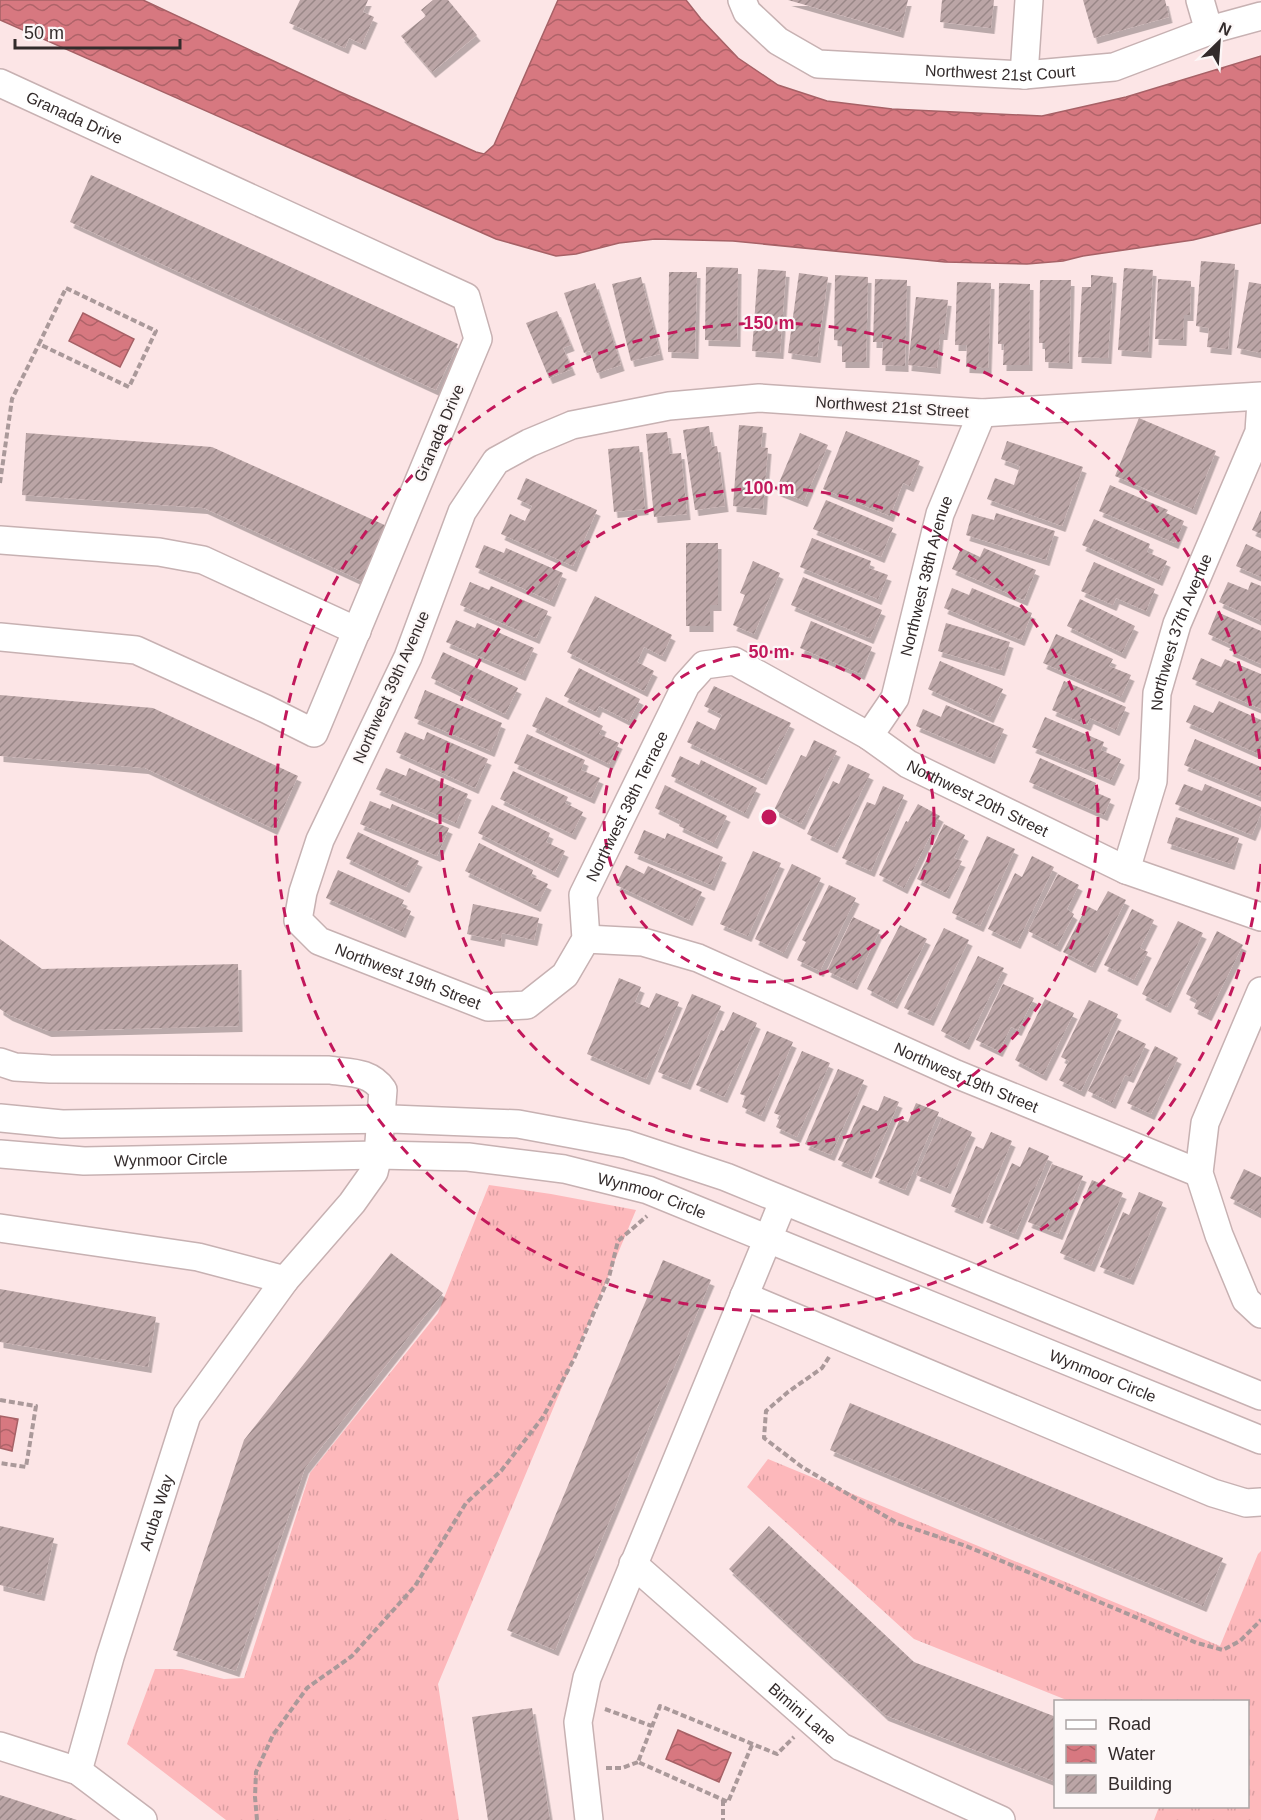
<svg xmlns="http://www.w3.org/2000/svg" width="1261" height="1820" font-family="Helvetica,sans-serif">
	<defs>
		<pattern id="grass-tufts" width="24" height="20" patternUnits="userSpaceOnUse" patternTransform="scale(1.5)"><rect width="24" height="20" fill="#fdb8bb"/><path d="M3 7l-1-3M5 7V3M7 7l1-3M15 17l-1-3M17 17v-4M19 17l1-3" fill="none" stroke="#d99ea1"/></pattern>
		<pattern id="water-waves" width="16" height="10" patternUnits="userSpaceOnUse" patternTransform="scale(1.5)"><rect width="16" height="10" fill="#d77880"/><path d="M0 5q4-4 8 0t8 0" fill="none" stroke="#af6369"/></pattern>
		<pattern id="building-hatch" width="6" height="6" patternUnits="userSpaceOnUse" patternTransform="scale(1.5)"><rect width="6" height="6" fill="#bba5a6"/><path d="M-1 1l2-2M0 6l6-6M5 7l2-2" fill="none" stroke="#998787"/></pattern>
		<filter id="shadow"><feDropShadow dx="3.5" dy="6" stdDeviation="0" flood-color="#0004"/></filter>
	</defs>
	<rect width="100%" height="100%" fill="#fce5e6"/>
	<!-- grass -->
	<g fill="url(#grass-tufts)">
		<path d="M489 1185 551 1194 636 1210 438 1684 459 1820H226L127 1744 155 1669H182L224 1679 244 1678 310 1473 438 1313Z"/>
		<path d="M768 1459 1220 1646 1258 1554 1261 1551V1820H1154L1159 1807 1248 1806V1702L1069 1701 914 1639 747 1487Z"/>
	</g>
	<!-- water -->
	<g fill="url(#water-waves)" stroke="#a66166" stroke-width="1.5">
		<path d="M0 0H143L338 91 476 152 484 154 494 145 558 0H686L701 19 738 58 778 85 827 101 892 109 1042 116 1126 97 1261 56V223L1193 240 1083 256 1063 261 1027 264 945 262 733 241 655 239 619 243 576 254 556 256 496 239 0 20Z"/>
		<path d="M83 313 134 339 120 367 69 341Z"/>
		<path d="M0 1416 18 1419 12 1451 0 1448Z"/>
		<path d="M678 1730 731 1753 719 1782 666 1759Z"/>
	</g>
	<!-- building -->
	<g fill="url(#building-hatch)" filter="url(#shadow)">
		<path d="M300 0H368L363 12 374 17 362 44 349 38 345 48 289 23Z"/>
		<path d="M433 0H448L477 35 432 72 401 36 426 16 421 10Z"/>
		<path d="M788 0H908L900 32Z"/>
		<path d="M942 0H994L991 28 940 22Z"/>
		<path d="M1083 0H1165L1169 17 1094 38Z"/>
		<path d="M91 175 458 344 436 390 70 222Z"/>
		<path d="M1201 261 1235 264 1228 349 1207 347 1209 328 1196 326Z"/>
		<path d="M706 267 738 268 737 341 705 340Z"/>
		<path d="M1124 268 1153 270 1148 352 1118 350Z"/>
		<path d="M758 269 786 271 780 353 752 351Z"/>
		<path d="M669 272H697L695 353 668 352Z"/>
		<path d="M799 273 828 277 817 357 788 353Z"/>
		<path d="M835 275 868 277 866 362H842V341L834 340Z"/>
		<path d="M1091 275 1113 277 1108 358 1078 357 1082 287H1091Z"/>
		<path d="M641 277 660 354 631 361 612 284Z"/>
		<path d="M875 279 907 280 905 366 882 365 883 342H873Z"/>
		<path d="M1158 279 1191 281 1190 315H1184L1183 340 1155 339Z"/>
		<path d="M1040 280H1071L1069 363 1045 362V343H1039Z"/>
		<path d="M957 282 991 283 988 368 966 367 967 345H955Z"/>
		<path d="M1249 282 1261 284V353L1237 348Z"/>
		<path d="M595 283 621 365 597 373 590 351 584 353 564 293Z"/>
		<path d="M999 283 1030 284 1029 365H1003L1004 344H998Z"/>
		<path d="M916 297 948 300 944 334H940L937 368 908 365Z"/>
		<path d="M557 311 571 345 563 348 572 369 549 378 526 323Z"/>
		<path d="M1139 418 1216 451 1193 509 1115 476Z"/>
		<path d="M739 425 763 427 761 447 768 448 763 509 733 506Z"/>
		<path d="M709 426 712 447 717 446 725 506 695 510 683 430Z"/>
		<path d="M846 431 920 461 910 486 903 483 890 516 823 489Z"/>
		<path d="M667 432 670 454 681 453 687 514 654 517 646 434Z"/>
		<path d="M26 433 212 447 389 527 364 582 204 508 22 495Z"/>
		<path d="M800 433 828 445 804 501 776 490Z"/>
		<path d="M1007 441 1083 467 1062 526 987 499 995 478 1014 485 1020 466 1001 459Z"/>
		<path d="M639 446 645 509 614 512 608 449Z"/>
		<path d="M526 478 597 510 573 566 501 534 510 514 525 521 532 506 517 499Z"/>
		<path d="M1110 485 1168 510 1166 513 1184 521 1175 543 1099 511Z"/>
		<path d="M826 500 893 528 881 557 813 529Z"/>
		<path d="M1261 510V534L1252 530Z"/>
		<path d="M996 513 1055 531 1046 560 966 535 972 514 994 520Z"/>
		<path d="M1094 519 1150 544 1147 552 1167 561 1159 580 1082 545Z"/>
		<path d="M812 538 871 561 869 568 888 575 878 599 800 567Z"/>
		<path d="M686 543H718V605H710V626H686Z"/>
		<path d="M1246 544 1261 551V577L1236 566Z"/>
		<path d="M484 545 504 553 506 548 563 573 551 601 475 567Z"/>
		<path d="M961 548 980 557 984 548 1036 570 1024 600 952 569Z"/>
		<path d="M753 561 780 573 754 634 733 625 745 595 740 593Z"/>
		<path d="M1094 562 1155 589 1146 611 1116 598 1113 605 1081 591Z"/>
		<path d="M803 577 882 610 870 638 791 605Z"/>
		<path d="M470 582 489 590 491 586 548 611 536 638 460 605Z"/>
		<path d="M1228 582 1248 590 1251 582 1261 586V621L1219 602Z"/>
		<path d="M952 588 969 595 972 588 1032 613 1021 640 944 608Z"/>
		<path d="M595 596 672 635 662 656 644 647 637 662 654 671 644 691 567 652Z"/>
		<path d="M1080 599 1135 626 1122 653 1067 626Z"/>
		<path d="M1217 612 1261 631V664L1229 650 1232 645 1208 634Z"/>
		<path d="M456 620 475 628 477 623 534 648 522 675 446 642Z"/>
		<path d="M811 621 872 647 861 674 800 648Z"/>
		<path d="M946 623 1010 642 1001 670 938 651Z"/>
		<path d="M1056 634 1113 659 1109 666 1131 675 1121 697 1043 663Z"/>
		<path d="M443 652 518 688 505 714 431 678Z"/>
		<path d="M1201 658 1221 667 1225 659 1261 674V709L1192 679Z"/>
		<path d="M940 661 1003 689 990 717 928 689Z"/>
		<path d="M579 668 640 699 629 721 599 706 596 712 564 696Z"/>
		<path d="M1064 681 1126 707 1116 730 1090 718 1087 725 1052 710Z"/>
		<path d="M714 686 791 723 763 779 687 742 697 721 715 730 722 715 704 706Z"/>
		<path d="M425 690 502 723 491 751 414 718Z"/>
		<path d="M0 695 153 708 298 776 274 829 145 768 0 756Z"/>
		<path d="M546 697 603 726 599 734 619 743 609 764 532 726Z"/>
		<path d="M1219 701 1261 720V755L1186 722 1194 705 1213 713Z"/>
		<path d="M946 705 1004 729 991 758 916 726 923 709 941 717Z"/>
		<path d="M1045 717 1104 742 1101 750 1121 759 1111 780 1032 747Z"/>
		<path d="M405 732 424 740 427 732 488 759 475 788 396 752Z"/>
		<path d="M527 734 585 760 581 770 600 778 591 798 514 763Z"/>
		<path d="M1195 739 1261 767V797L1184 765Z"/>
		<path d="M814 740 837 751 801 824 774 810 801 755 806 757Z"/>
		<path d="M680 756 699 765 701 760 757 788 745 813 671 776Z"/>
		<path d="M1040 758 1096 783 1093 791 1111 799 1104 815 1029 782Z"/>
		<path d="M848 764 870 774 834 847 807 834 833 781 839 784Z"/>
		<path d="M386 768 406 776 409 768 468 794 456 823 376 789Z"/>
		<path d="M513 771 568 797 565 803 583 812 572 834 500 799Z"/>
		<path d="M1184 784 1202 791 1205 784 1261 807V813L1252 835 1175 804Z"/>
		<path d="M665 785 727 816 714 843 679 826 681 821 655 808Z"/>
		<path d="M883 786 904 795 871 871 842 858 867 802 875 805Z"/>
		<path d="M370 801 390 809 392 804 449 828 437 856 360 824Z"/>
		<path d="M918 804 940 816 904 888 879 875 906 821 908 822Z"/>
		<path d="M492 805 550 833 546 842 565 851 555 872 478 833Z"/>
		<path d="M1176 817 1239 838 1231 864 1167 843Z"/>
		<path d="M944 824 965 835 954 858 962 861 946 893 917 879Z"/>
		<path d="M644 830 665 839 667 833 723 857 711 885 634 853Z"/>
		<path d="M358 832 419 861 406 887 346 858Z"/>
		<path d="M987 836 1015 849 980 926 952 913Z"/>
		<path d="M479 843 533 870 531 876 548 884 537 906 465 871Z"/>
		<path d="M753 851 781 863 748 936 720 924Z"/>
		<path d="M1032 856 1054 867 1017 943 988 929 1015 873 1022 877Z"/>
		<path d="M792 864 821 878 784 953 755 939Z"/>
		<path d="M626 865 644 874 648 866 702 892 689 920 616 885Z"/>
		<path d="M338 870 404 900 401 906 411 911 402 932 326 898Z"/>
		<path d="M1058 874 1079 885 1067 909 1074 914 1057 946 1028 931Z"/>
		<path d="M829 885 856 898 820 971 797 960 806 942 802 940Z"/>
		<path d="M1108 891 1126 900 1092 967 1063 952 1087 906 1097 911Z"/>
		<path d="M473 904 539 918 534 940 502 933 501 941 467 934Z"/>
		<path d="M1132 909 1154 920 1140 948 1148 952 1134 980 1104 965Z"/>
		<path d="M853 917 880 930 854 984 827 971Z"/>
		<path d="M1178 921 1203 933 1167 1007 1142 994Z"/>
		<path d="M900 925 927 939 894 1003 867 989Z"/>
		<path d="M944 928 969 940 930 1020 904 1008Z"/>
		<path d="M1217 931 1243 945 1208 1015 1194 1008 1197 1000 1186 994Z"/>
		<path d="M0 939 42 969 238 964 239 1026 48 1031 9 1015 0 1009Z"/>
		<path d="M978 956 1004 968 966 1044 941 1031Z"/>
		<path d="M619 978 641 987 635 1002 649 1008 656 993 679 1002 646 1079 587 1054Z"/>
		<path d="M1003 984 1034 998 1018 1030 1011 1027 999 1051 976 1040Z"/>
		<path d="M692 994 721 1006 687 1084 658 1072Z"/>
		<path d="M1045 999 1074 1013 1043 1075 1015 1060Z"/>
		<path d="M1089 1000 1118 1014 1081 1091 1059 1080 1069 1061 1061 1057Z"/>
		<path d="M733 1012 757 1023 724 1097 696 1085 721 1030 724 1031Z"/>
		<path d="M1118 1030 1146 1044 1130 1077 1125 1075 1112 1103 1088 1091Z"/>
		<path d="M767 1031 793 1042 761 1116 742 1107 746 1096 740 1094Z"/>
		<path d="M1155 1046 1178 1058 1151 1114 1127 1103Z"/>
		<path d="M802 1051 830 1063 797 1137 776 1127 781 1116 774 1113Z"/>
		<path d="M838 1069 864 1080 831 1155 805 1144Z"/>
		<path d="M884 1096 899 1102 868 1173 838 1160 863 1105 878 1111Z"/>
		<path d="M916 1103 939 1112 905 1190 875 1177 900 1119 908 1122Z"/>
		<path d="M942 1118 972 1132 947 1188 916 1175Z"/>
		<path d="M991 1132 1012 1141 979 1218 951 1206 976 1146 983 1149Z"/>
		<path d="M1029 1147 1049 1156 1015 1234 986 1222 1012 1163 1020 1167Z"/>
		<path d="M1052 1164 1083 1176 1059 1234 1028 1222Z"/>
		<path d="M1244 1169 1261 1177V1214L1230 1198Z"/>
		<path d="M1092 1180 1123 1193 1091 1266 1060 1253Z"/>
		<path d="M1139 1192 1163 1202 1130 1279 1100 1267 1123 1212 1129 1215Z"/>
		<path d="M391 1253 443 1293 305 1468 236 1671 173 1650 244 1440Z"/>
		<path d="M663 1260 711 1280 555 1650 507 1630Z"/>
		<path d="M0 1289 156 1317 148 1367 0 1342Z"/>
		<path d="M850 1403 1223 1558 1203 1606 830 1450Z"/>
		<path d="M0 1526 54 1538 41 1595 0 1585Z"/>
		<path d="M769 1526 914 1662 1056 1717V1782L885 1715 729 1569Z"/>
		<path d="M532 1708 550 1820H488L472 1717Z"/>
		<path d="M0 1795 77 1820H0Z"/>
	</g>
	<g fill="none" stroke-linecap="round" stroke-linejoin="round">
		<!-- minor casing -->
		<g stroke="#c7b1b2" stroke-width="30">
			<g id="minor">
				<path id="s1" d="M742 0 747 12 778 41 818 64 1024 75 1114 67 1217 28 1261 16"/>
				<path d="M1200 0 1209 31"/>
				<path d="M1024 75 1029 0"/>
				<path id="s2" d="M0 83 466 297 478 339 314 733 266 709 136 650 0 637"/>
				<path id="s3" d="M1261 396 982 413 759 398 669 406 572 425 529 443 496 461 462 512 408 657 320 840 303 892 298 920 319 941 488 1007 527 1005 565 975 586 939 583 895 686 685 704 665 734 661 869 736 908 764 1126 870 1261 917"/>
				<path d="M0 540 159 552 203 560 357 631"/>
				<path id="s4" d="M869 736 895 698 940 514 982 413"/>
				<path id="s5" d="M1126 870 1153 781 1157 693 1177 624 1259 432 1261 402"/>
				<path id="s6" d="M586 939 643 942 698 958 956 1074 1199 1173"/>
				<path d="M1261 991 1205 1123 1199 1173 1219 1235 1246 1300 1261 1314"/>
				<path d="M0 1062 15 1067 50 1069 329 1070C350 1073 370 1071 383 1090L378 1155 374 1172 352 1203 285 1280 198 1257 0 1228"/>
				<path d="M0 1118 62 1124 392 1119 518 1124 626 1144 726 1177 1261 1396"/>
				<path id="s7" d="M0 1154 84 1161 378 1155 468 1157 564 1169 648 1190 1261 1440"/>
				<path d="M744 1296 1213 1493 1246 1503 1261 1502"/>
				<path id="s8" d="M633 1564 841 1747 1001 1820"/>
				<path d="M0 1746 78 1771 143 1820"/>
				<path id="s9" d="M78 1771 110 1657 187 1415 285 1280"/>
				<path d="M589 1820 578 1722 587 1678 783 1202"/>
			</g>
		</g>
		<!-- path -->
		<g stroke="#aa999a" stroke-width="4" stroke-dasharray="6 3" stroke-linecap="butt">
			<path d="M66 288 156 331 129 387 39 344Z"/>
			<path d="M0 483 12 399 39 344"/>
			<path d="M829 1357 822 1368 788 1392 766 1411 764 1438 802 1467 897 1523 966 1546 1197 1643 1223 1650 1240 1641 1261 1620"/>
			<path d="M0 1400 36 1406 26 1467 0 1463"/>
			<path d="M605 1709 652 1726"/>
			<path d="M752 1745 728 1802 638 1762 660 1706 777 1754 794 1737"/>
			<path d="M606 1768H622L638 1762"/>
			<path d="M723 1800V1820"/>
			<path d="M257 1820 255 1797 256 1772 273 1735 307 1688 352 1656 415 1586 466 1503 501 1471 543 1417 574 1359 609 1277 618 1241 647 1216"/>
		</g>
		<!-- minor -->
		<use href="#minor" stroke="#fff" stroke-width="27"/>
	</g>
	<!-- distance rings -->
	<g fill="none" stroke="#c2185b" stroke-width="3" stroke-dasharray="10 8">
		<circle cx="769" cy="817" r="165"/>
		<circle cx="769" cy="817" r="329"/>
		<path d="M1261 864A494 494 0 1 1 1261 770"/>
	</g>
	<g text-anchor="middle" dominant-baseline="central" stroke-width="4.5" stroke-linejoin="round" paint-order="stroke">
		<!-- street labels -->
		<g font-size="16" fill="#332b2b" stroke="#fcf7f7">
			<text stroke="none"><textPath href="#s1" startOffset="284">Northwest 21st Court</textPath></text>
			<text stroke="none"><textPath href="#s2" startOffset="82">Granada Drive</textPath></text>
			<text transform="translate(892 407) rotate(4)">Northwest 21st Street</text>
			<text transform="translate(439 433) rotate(-67)">Granada Drive</text>
			<text stroke="none"><textPath href="#s4" startOffset="172">Northwest 38th Avenue</textPath></text>
			<text stroke="none"><textPath href="#s5" startOffset="246">Northwest 37th Avenue</textPath></text>
			<text transform="translate(391 687) rotate(-66)">Northwest 39th Avenue</text>
			<text stroke="none"><textPath href="#s3" startOffset="2234">Northwest 20th Street</textPath></text>
			<text stroke="none"><textPath href="#s3" startOffset="1762">Northwest 38th Terrace</textPath></text>
			<text stroke="none"><textPath href="#s3" startOffset="1404">Northwest 19th Street</textPath></text>
			<text stroke="none"><textPath href="#s6" startOffset="408">Northwest 19th Street</textPath></text>
			<text stroke="none"><textPath href="#s7" startOffset="171">Wynmoor Circle</textPath></text>
			<text stroke="none"><textPath href="#s7" startOffset="657">Wynmoor Circle</textPath></text>
			<text stroke="none"><textPath href="#s7" startOffset="1143">Wynmoor Circle</textPath></text>
			<text stroke="none"><textPath href="#s9" startOffset="270">Aruba Way</textPath></text>
			<text stroke="none"><textPath href="#s8" startOffset="226">Bimini Lane</textPath></text>
		</g>
	</g>
	<circle cx="769" cy="817" r="9" fill="#c2185b" stroke="#fcf7f7" stroke-width="3"/>
	<g font-size="18" text-anchor="middle" font-weight="bold" fill="#c2185b" stroke="#fcf7f7" stroke-width="4.5" stroke-linejoin="round" paint-order="stroke">
		<text x="769" y="329">150 m</text>
		<text x="769" y="494">100 m</text>
		<text x="769" y="658">50 m</text>
	</g>
	<!-- legend -->
	<rect x="1054" y="1700" width="195" height="108" fill="#fcf7f7" stroke="#aca5a5" stroke-width="1.5"/>
	<rect x="1066" y="1720" width="30" height="9" fill="#ffffff" stroke="#aca5a5" stroke-width="1.5"/>
	<text x="1108" y="1730" font-size="18" fill="#332b2b">Road</text>
	<rect x="1066" y="1745" width="30" height="18" fill="url(#water-waves)" stroke="#aca5a5" stroke-width="1.5"/>
	<text x="1108" y="1760" font-size="18" fill="#332b2b">Water</text>
	<rect x="1066" y="1775" width="30" height="18" fill="url(#building-hatch)" stroke="#aca5a5" stroke-width="1.5"/>
	<text x="1108" y="1790" font-size="18" fill="#332b2b">Building</text>
	<!-- north arrow -->
	<g transform="translate(1219 42) rotate(25)" stroke="#fcf7f7" stroke-width="4.5" paint-order="stroke">
	<path d="M0-4.5L10 22L0 15L-10 22Z" fill="#332b2b"/>
	<text y="-9" font-size="16" font-weight="bold" text-anchor="middle" fill="#332b2b">N</text>
	</g>
	<!-- scale -->
	<path d="M15 39v9h165v-9" fill="none" stroke="#332b2b" stroke-width="3"/>
	<text x="24" y="39" font-size="18" fill="#332b2b" stroke="#fcf7f7" stroke-width="4.5" paint-order="stroke">50 m</text>
</svg>
